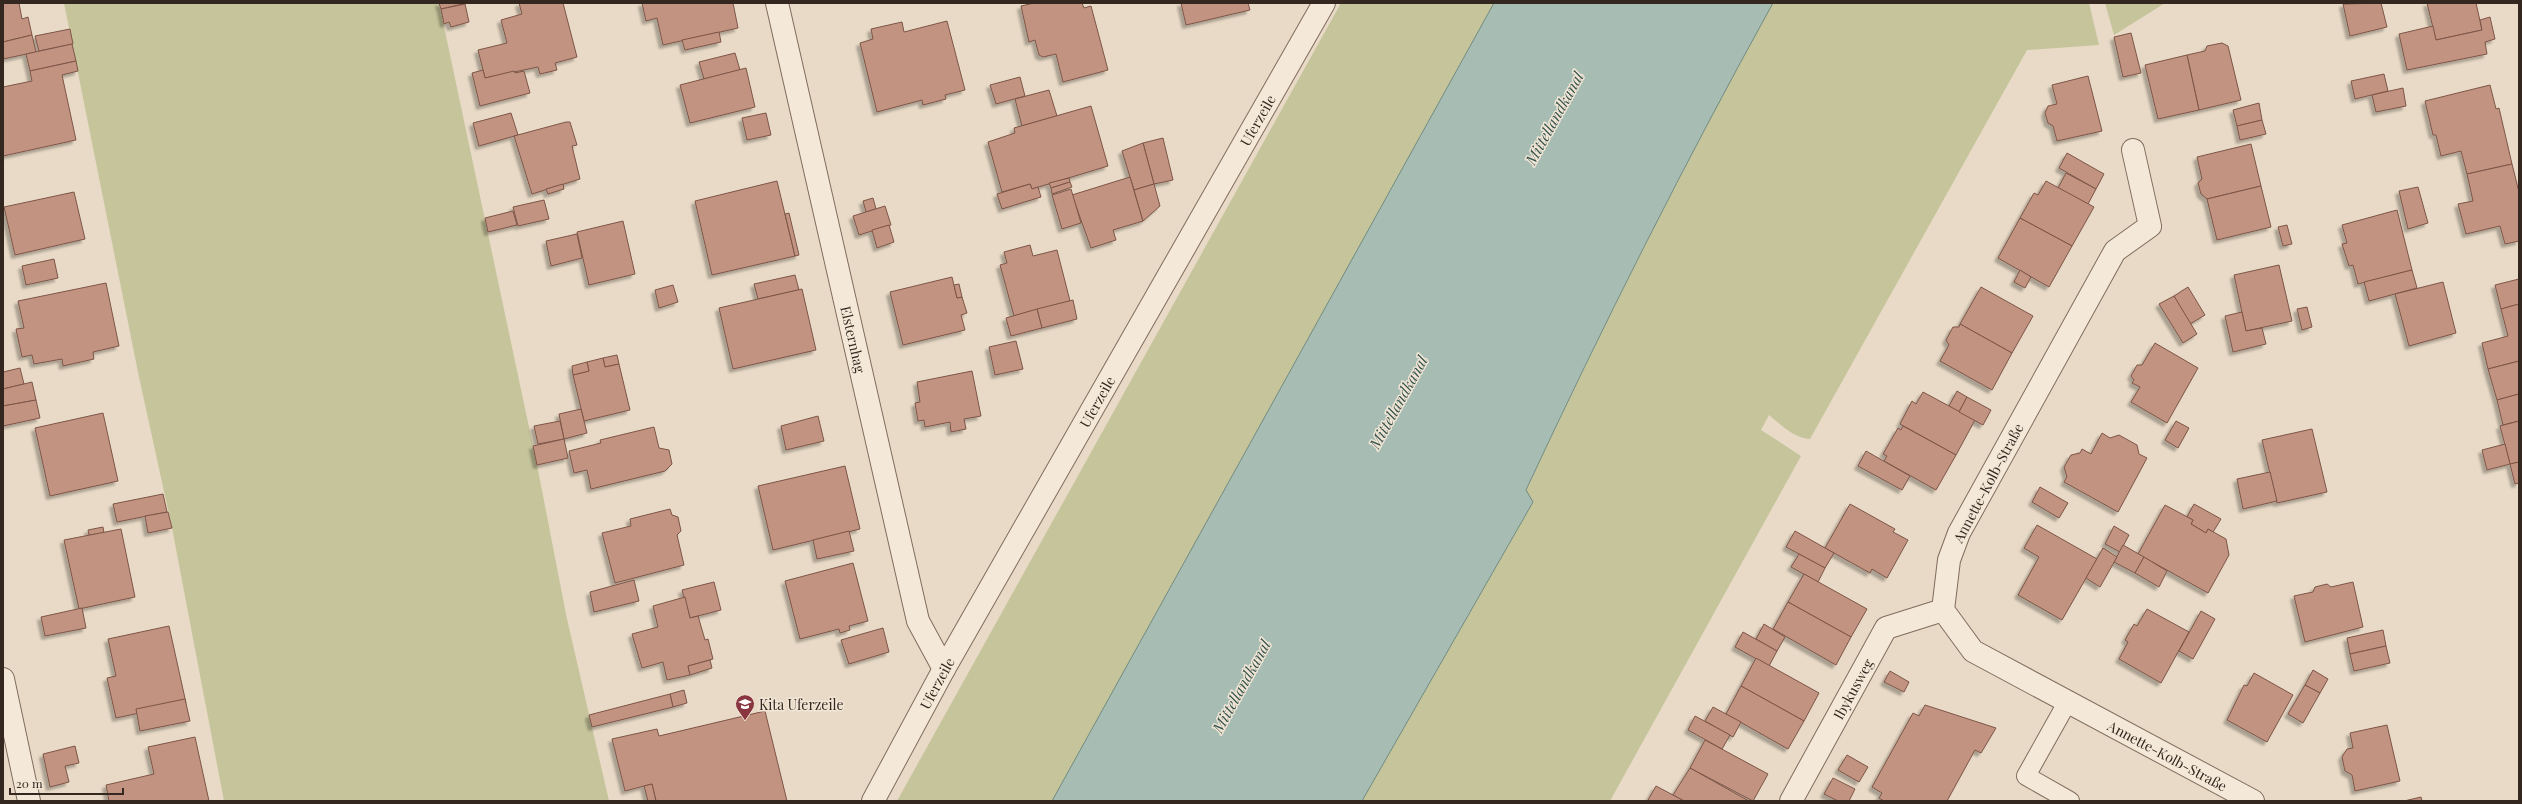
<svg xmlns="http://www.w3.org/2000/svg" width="2522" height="804" font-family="'Playfair Display',serif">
	<defs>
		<filter id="shadow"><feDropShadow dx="-3.5" dy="3.5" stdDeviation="1" flood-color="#0004"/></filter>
	</defs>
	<rect width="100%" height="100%" fill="#e8dac6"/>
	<!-- green -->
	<g fill="#c5c49b">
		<path d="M64 3H439L537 465 567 619 609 801H224L172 528 139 377Z"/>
		<path d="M1341 3H1494L1052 801H897Z"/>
		<path d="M1773 3H2089L2099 45 2027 50 1810 439C1795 439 1780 424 1769 415L1761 430 1801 456 1610 801H1362L1533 502 1526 491C1603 326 1685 162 1773 3Z"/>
		<path d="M2105 3H2165L2114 35Z"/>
	</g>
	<!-- water -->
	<path fill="#a7bdb3" stroke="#6f8a7f" d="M1494 3H1773C1685 162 1603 325 1526 490L1533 502 1362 801H1052Z"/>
	<!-- building -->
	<g fill="#c29381" stroke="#7d5547" filter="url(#shadow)">
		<path d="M3 3H19L22 19 28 17 32 35 3 42Z"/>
		<path d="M439 3H467L441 9Z"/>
		<path d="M519 3H563L577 57 555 63 557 70 540 74 538 67 485 78 478 50 507 43 501 20 522 14Z"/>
		<path d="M642 3H733L738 28 663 45 657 18 646 21Z"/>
		<path d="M1034 3H1082L1084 8 1091 6 1108 70 1063 82 1056 54 1043 57 1039 55 1035 40 1029 42 1021 6Z"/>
		<path d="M1181 3H1248L1250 10 1186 25Z"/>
		<path d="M2381 3 2387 27 2350 36 2343 4Z"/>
		<path d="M2427 3H2476L2482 30 2436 40Z"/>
		<path d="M465 4 469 22 451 27 449 22 444 24 441 9Z"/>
		<path d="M2490 17 2495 39 2485 42 2487 54 2407 70 2399 34 2433 26 2436 40 2482 30 2480 20Z"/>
		<path d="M947 21 965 90 945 95 946 99 923 105 922 100 877 112 860 43 873 39 871 29 902 22 904 32Z"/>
		<path d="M70 29 73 44 39 51 35 36Z"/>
		<path d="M719 32 721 42 685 50 682 40Z"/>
		<path d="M2131 33 2141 73 2123 77 2114 37Z"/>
		<path d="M32 35 36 52 3 59V42Z"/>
		<path d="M2222 43 2228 46 2241 100 2199 110 2187 55 2205 51 2207 46Z"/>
		<path d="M72 44 76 61 30 71 26 54Z"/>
		<path d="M735 53 740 70 704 79 699 62Z"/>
		<path d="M2187 55 2199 110 2158 119 2145 65Z"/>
		<path d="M76 61 78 71 62 75 76 140 3 156V87L32 81 30 71Z"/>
		<path d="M746 68 755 107 690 123 680 85Z"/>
		<path d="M483 70 485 78 514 71 515 73 524 71 530 93 480 106 472 73Z"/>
		<path d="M2384 74 2388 91 2355 99 2351 81Z"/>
		<path d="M2088 76 2102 131 2057 141 2053 126 2048 123 2045 113 2048 106 2057 104 2052 85Z"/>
		<path d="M1020 77 1025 96 996 104 990 85Z"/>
		<path d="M2490 85 2496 109 2499 108 2512 164 2467 174 2461 151 2441 156 2436 135H2433L2425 101Z"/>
		<path d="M2403 88 2406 106 2376 112 2372 95Z"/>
		<path d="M1049 90 1057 116 1022 126 1015 99Z"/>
		<path d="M2259 103 2262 120 2237 126 2233 110Z"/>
		<path d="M1091 106 1108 166 1032 189 1030 184 1002 192 988 142 1015 133 1014 128Z"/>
		<path d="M511 113 518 135 479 146 473 123Z"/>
		<path d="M766 113 771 135 747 140 742 118Z"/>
		<path d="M2262 120 2266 134 2240 140 2237 126Z"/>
		<path d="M566 122H570L577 145 572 146 580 179 532 194 514 136Z"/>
		<path d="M1163 138 1173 180 1154 184 1143 143Z"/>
		<path d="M1143 143 1154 184 1134 190 1122 151Z"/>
		<path d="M2251 144 2261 186 2207 199 2201 194 2198 183 2202 179 2197 157Z"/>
		<path d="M2067 153 2104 174 2096 189 2059 168Z"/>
		<path d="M2512 164 2519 192V241L2505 244 2500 226 2466 234 2458 204 2473 201 2467 174Z"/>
		<path d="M2066 173 2096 189 2088 204 2058 188Z"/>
		<path d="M1130 177 1143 221 1113 230 1116 240 1091 248 1072 195Z"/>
		<path d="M1069 178 1070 182 1051 188 1049 183Z"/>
		<path d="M777 181 795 256 712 275 695 201Z"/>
		<path d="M2046 181 2094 207 2072 246 2020 218 2034 193 2038 195Z"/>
		<path d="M1070 182 1072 187 1052 194 1051 188Z"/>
		<path d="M563 184 564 189 548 194 546 189Z"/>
		<path d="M1030 184 1032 189 1038 187 1041 197 1002 209 997 194Z"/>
		<path d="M1154 184 1160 206 1143 221 1134 190Z"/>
		<path d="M2261 186 2271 227 2217 240 2207 199Z"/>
		<path d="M2418 187 2428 223 2408 229 2399 191Z"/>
		<path d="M1071 189 1081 223 1062 229 1052 195Z"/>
		<path d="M74 192 85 239 15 255 4 207Z"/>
		<path d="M873 198 876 209 866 212 863 201Z"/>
		<path d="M544 200 549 219 518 226 513 207Z"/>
		<path d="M885 206 891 225 859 235 853 216Z"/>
		<path d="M2397 210 2412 270 2358 284 2353 265 2349 266 2342 244 2347 243 2342 225Z"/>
		<path d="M513 211 517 225 488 232 485 218Z"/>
		<path d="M789 213 799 255 795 256 785 214Z"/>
		<path d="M2020 218 2072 246 2049 287 1998 258Z"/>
		<path d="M623 221 635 274 589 285 577 232Z"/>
		<path d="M889 225 894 242 877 248 872 230Z"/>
		<path d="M2287 225 2292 244 2283 246 2278 227Z"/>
		<path d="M577 234 582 258 551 266 546 241Z"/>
		<path d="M1030 245 1033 256 1057 250 1070 301 1014 316 1000 265 1007 263 1004 252Z"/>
		<path d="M54 259 58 278 26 285 22 266Z"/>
		<path d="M2279 265 2292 321 2246 331 2234 275Z"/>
		<path d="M2020 270 2031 277 2025 288 2014 282Z"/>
		<path d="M2412 270 2417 288 2369 301 2364 282Z"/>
		<path d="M795 275 799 290 758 299 754 284Z"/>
		<path d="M952 277 957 298 962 297 967 313 961 315 965 330 903 345 890 292Z"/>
		<path d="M2519 279V304L2501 309 2495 285Z"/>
		<path d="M2443 282 2456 333 2409 346 2395 294Z"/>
		<path d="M106 283 119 346 93 352 94 359 63 366 62 359 34 364 32 355 22 357 16 329 24 328 18 301Z"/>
		<path d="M959 284 962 297 957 298 954 285Z"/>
		<path d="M673 285 678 302 659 308 655 290Z"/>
		<path d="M1981 287 2033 316 2012 353 1960 324Z"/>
		<path d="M2188 287 2205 315 2190 324 2174 296Z"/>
		<path d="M802 289 816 350 733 369 719 308Z"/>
		<path d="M2174 296 2197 334 2183 343 2159 304Z"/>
		<path d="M1073 300 1077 319 1042 328 1037 309Z"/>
		<path d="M2519 304V361L2488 369 2482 343 2508 336 2501 309Z"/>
		<path d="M2307 307 2312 327 2302 330 2297 309Z"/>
		<path d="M1037 309 1042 328 1011 336 1006 318Z"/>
		<path d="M2242 312 2246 331 2262 328 2266 344 2233 352 2225 316Z"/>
		<path d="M1960 324 2012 353 1992 390 1940 361 1949 345 1946 340 1953 327H1959Z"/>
		<path d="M1016 341 1023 369 995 375 989 347Z"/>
		<path d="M2155 343 2198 368 2167 423 2131 402 2140 387 2132 383 2134 380 2131 376 2137 365H2142Z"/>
		<path d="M617 355 619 364 605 367 603 358Z"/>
		<path d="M603 358 605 367 619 364 630 410 584 421 573 375 589 371 587 362Z"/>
		<path d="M2519 361V394L2497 400 2488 369Z"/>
		<path d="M587 362 589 371 573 375 572 366Z"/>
		<path d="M20 368 24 384 3 389V372Z"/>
		<path d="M972 371 981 416 964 419 966 429 951 432 950 422 925 427 924 420 918 421 915 403 920 402 917 382Z"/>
		<path d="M32 382 36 400 3 406V389Z"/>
		<path d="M1957 391 1967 397 1959 412 1949 406Z"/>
		<path d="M1923 392 1975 420 1956 455 1900 424 1912 401 1916 404Z"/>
		<path d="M2519 394V421L2503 425 2497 400Z"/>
		<path d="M1967 397 1991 410 1983 425 1959 412Z"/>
		<path d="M36 400 40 418 3 426V406Z"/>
		<path d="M581 409 587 433 564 439 559 414Z"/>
		<path d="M103 413 118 481 50 496 35 428Z"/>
		<path d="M818 416 824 441 786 450 781 426Z"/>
		<path d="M560 421 564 439 538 444 534 426Z"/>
		<path d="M2176 421 2189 428 2178 448 2165 440Z"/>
		<path d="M2519 421V462L2510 464 2500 426Z"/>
		<path d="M1903 426 1956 455 1936 490 1884 461 1887 456 1883 454 1898 428 1901 430Z"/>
		<path d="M654 427 659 448 669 450 672 464 665 471 591 489 587 470 574 473 569 451 601 443 600 440Z"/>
		<path d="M2312 429 2327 492 2277 503 2262 440Z"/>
		<path d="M2102 433 2110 438 2119 435 2137 445 2139 454 2147 458 2118 512 2064 482 2067 477 2064 467 2071 455 2080 453 2082 449 2091 454Z"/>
		<path d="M564 439 568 458 537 465 533 446Z"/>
		<path d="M2505 444 2510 464 2487 470 2482 450Z"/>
		<path d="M1866 451 1910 476 1902 490 1858 466Z"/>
		<path d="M2519 462V483L2515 484 2510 464Z"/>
		<path d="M845 466 860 529 773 550 758 486Z"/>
		<path d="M2270 472 2277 501 2243 509 2237 479Z"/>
		<path d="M2040 487 2068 503 2059 518 2032 502Z"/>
		<path d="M163 494 167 512 117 522 113 504Z"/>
		<path d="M1850 504 1895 529 1893 532 1908 540 1887 578 1872 569 1870 573 1825 548Z"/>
		<path d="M2194 504 2221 519 2213 532 2208 529 2206 533 2191 524 2193 520 2187 517Z"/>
		<path d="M2165 505 2193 520 2191 524 2206 533 2208 529 2226 539 2229 555 2208 593 2138 554Z"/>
		<path d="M670 509 672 515 678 517 681 531 677 535 684 565 615 583 602 533 631 526 630 519Z"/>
		<path d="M168 512 172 528 148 533 145 516Z"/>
		<path d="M2037 525 2097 559 2062 620 2018 595 2039 557 2024 548Z"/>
		<path d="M2114 526 2129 535 2120 552 2105 544Z"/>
		<path d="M103 527 104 533 89 535 88 530Z"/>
		<path d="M121 529 135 597 79 609 64 540Z"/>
		<path d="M849 531 854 551 817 559 813 540Z"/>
		<path d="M1795 531 1834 553 1825 568 1786 547Z"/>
		<path d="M2123 545 2144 557 2135 573 2114 562Z"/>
		<path d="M2103 548 2117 557 2100 587 2086 578Z"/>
		<path d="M1799 554 1825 568 1818 582 1791 567Z"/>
		<path d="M2144 557 2167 571 2159 587 2135 573Z"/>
		<path d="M853 563 868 621 849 626 850 630 840 633 839 629 800 639 785 581Z"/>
		<path d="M1804 574 1867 609 1851 637 1788 602Z"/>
		<path d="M634 580 639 601 594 612 590 592Z"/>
		<path d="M714 582 721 610 690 618 682 590Z"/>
		<path d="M2353 582 2363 627 2305 642 2294 596 2313 592 2315 587 2327 584 2331 587Z"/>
		<path d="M685 597 690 618 698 616 705 640 708 639 713 659 688 666 690 675 667 680 663 662 642 668 632 634 658 627 653 606Z"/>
		<path d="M1788 602 1851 637 1836 665 1773 629Z"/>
		<path d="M82 608 86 628 45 636 41 617Z"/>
		<path d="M2147 609 2189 632 2161 683 2119 659 2128 642 2125 640 2134 624 2137 626Z"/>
		<path d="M2201 611 2215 619 2193 659 2179 651Z"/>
		<path d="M1764 624 1785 637 1777 651 1756 639Z"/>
		<path d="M169 626 186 703 116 718 107 678 116 676 108 639Z"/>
		<path d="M883 628 889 652 849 664 841 640Z"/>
		<path d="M2383 630 2386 646 2350 654 2347 638Z"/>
		<path d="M1743 632 1777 651 1769 666 1735 647Z"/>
		<path d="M2386 646 2390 663 2354 671 2350 654Z"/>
		<path d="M1756 658 1819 693 1804 721 1741 686Z"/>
		<path d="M710 660 712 668 690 675 688 666Z"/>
		<path d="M2313 670 2328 679 2320 693 2305 685Z"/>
		<path d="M1890 671 1909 682 1904 692 1884 682Z"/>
		<path d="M2254 673 2293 695 2267 742 2227 720 2244 685 2247 686Z"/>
		<path d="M2305 685 2320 693 2303 723 2288 714Z"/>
		<path d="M1741 686 1804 721 1788 749 1726 714Z"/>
		<path d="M684 690 687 703 673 707 670 694Z"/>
		<path d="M670 694 673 707 592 727 589 715Z"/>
		<path d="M185 699 190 721 140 731 136 709Z"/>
		<path d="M1925 705 1996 728 1981 753 1975 750 1947 801H1884L1879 798 1882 793 1872 787 1913 713 1919 716Z"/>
		<path d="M1713 707 1741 722 1733 737 1705 721Z"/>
		<path d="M765 711 787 801H656L652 784 625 791 612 739 657 729 659 736Z"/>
		<path d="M1695 716 1730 735 1722 749 1688 730Z"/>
		<path d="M2387 725 2400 781 2355 791 2352 775 2345 771 2342 757 2347 749 2353 748 2350 733Z"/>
		<path d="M195 737 209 801H109L106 785 154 774 148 747Z"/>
		<path d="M1705 740 1768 774 1753 801 1690 768Z"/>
		<path d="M75 746 79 763 65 766 69 782 50 787 43 754Z"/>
		<path d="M1847 755 1868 767 1859 782 1838 770Z"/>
		<path d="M1690 768 1749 801H1684L1673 795Z"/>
		<path d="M1833 778 1855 789 1849 801H1838L1824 794Z"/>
		<path d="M652 784 656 801H648L644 786Z"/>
		<path d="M1656 786 1673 795 1684 801H1650L1648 800Z"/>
		<path d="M2421 797 2422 801H2404Z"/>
	</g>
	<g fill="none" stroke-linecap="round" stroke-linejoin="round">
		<!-- lane casing -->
		<g stroke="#816c5e" stroke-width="20">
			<path id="lane" d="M2068 701 2026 776 2070 801"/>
		</g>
		<!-- street casing -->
		<g stroke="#816c5e" stroke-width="24">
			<g id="street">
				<path id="s1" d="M777 3 918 621 944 669"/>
				<path id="s2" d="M2133 150 2150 226 2115 251 1959 533 1949 560 1943 610 1973 651 2253 801"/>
				<path d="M3 679 29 801"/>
				<path id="s3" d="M873 801 944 669 1324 3"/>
				<path id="s4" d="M1791 801 1886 628 1943 610"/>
			</g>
		</g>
		<!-- lane -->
		<use href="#lane" stroke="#f4e8d8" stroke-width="18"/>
		<!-- street -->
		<use href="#street" stroke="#f4e8d8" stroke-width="22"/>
	</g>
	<!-- icons -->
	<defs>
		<g id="school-pin" transform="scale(1)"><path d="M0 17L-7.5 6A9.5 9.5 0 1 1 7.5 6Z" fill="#893641" stroke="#f1e5d5"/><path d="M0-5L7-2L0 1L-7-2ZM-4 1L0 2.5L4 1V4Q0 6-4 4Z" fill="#fff"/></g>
	</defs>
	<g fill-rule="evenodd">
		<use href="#school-pin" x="745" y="704"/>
	</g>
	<g text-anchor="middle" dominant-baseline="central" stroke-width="3" stroke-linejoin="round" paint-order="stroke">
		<!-- street labels -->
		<g font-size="14" fill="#332720" stroke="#f1e5d5">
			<text stroke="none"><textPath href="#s3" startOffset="782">Uferzeile</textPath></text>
			<text stroke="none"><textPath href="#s1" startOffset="345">Elsternhag</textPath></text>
			<text stroke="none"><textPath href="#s3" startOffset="458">Uferzeile</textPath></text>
			<text transform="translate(1988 483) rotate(-62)">Annette-Kolb-Straße</text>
			<text stroke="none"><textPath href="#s3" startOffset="134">Uferzeile</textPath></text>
			<text stroke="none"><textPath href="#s4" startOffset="128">Ibykusweg</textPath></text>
			<text stroke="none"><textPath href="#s2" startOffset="794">Annette-Kolb-Straße</textPath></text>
		</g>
		<!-- poi labels -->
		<g font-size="14" fill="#332720" stroke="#f1e5d5" text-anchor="start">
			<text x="759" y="704">Kita Uferzeile</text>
		</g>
		<!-- water labels -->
		<g font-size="15" font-style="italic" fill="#31514b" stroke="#f1e5d5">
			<text transform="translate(1554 118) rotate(-61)">Mittellandkanal</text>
			<text transform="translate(1398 402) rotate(-61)">Mittellandkanal</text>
			<text transform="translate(1241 686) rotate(-61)">Mittellandkanal</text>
		</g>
	</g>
	<!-- border -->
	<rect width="2522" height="804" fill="none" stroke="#332720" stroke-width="8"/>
	<!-- scale -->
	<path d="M10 788v6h113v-6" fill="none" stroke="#332720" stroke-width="2"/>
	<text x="16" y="788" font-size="12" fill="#332720" stroke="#f1e5d5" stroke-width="3" paint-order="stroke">20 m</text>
</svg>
